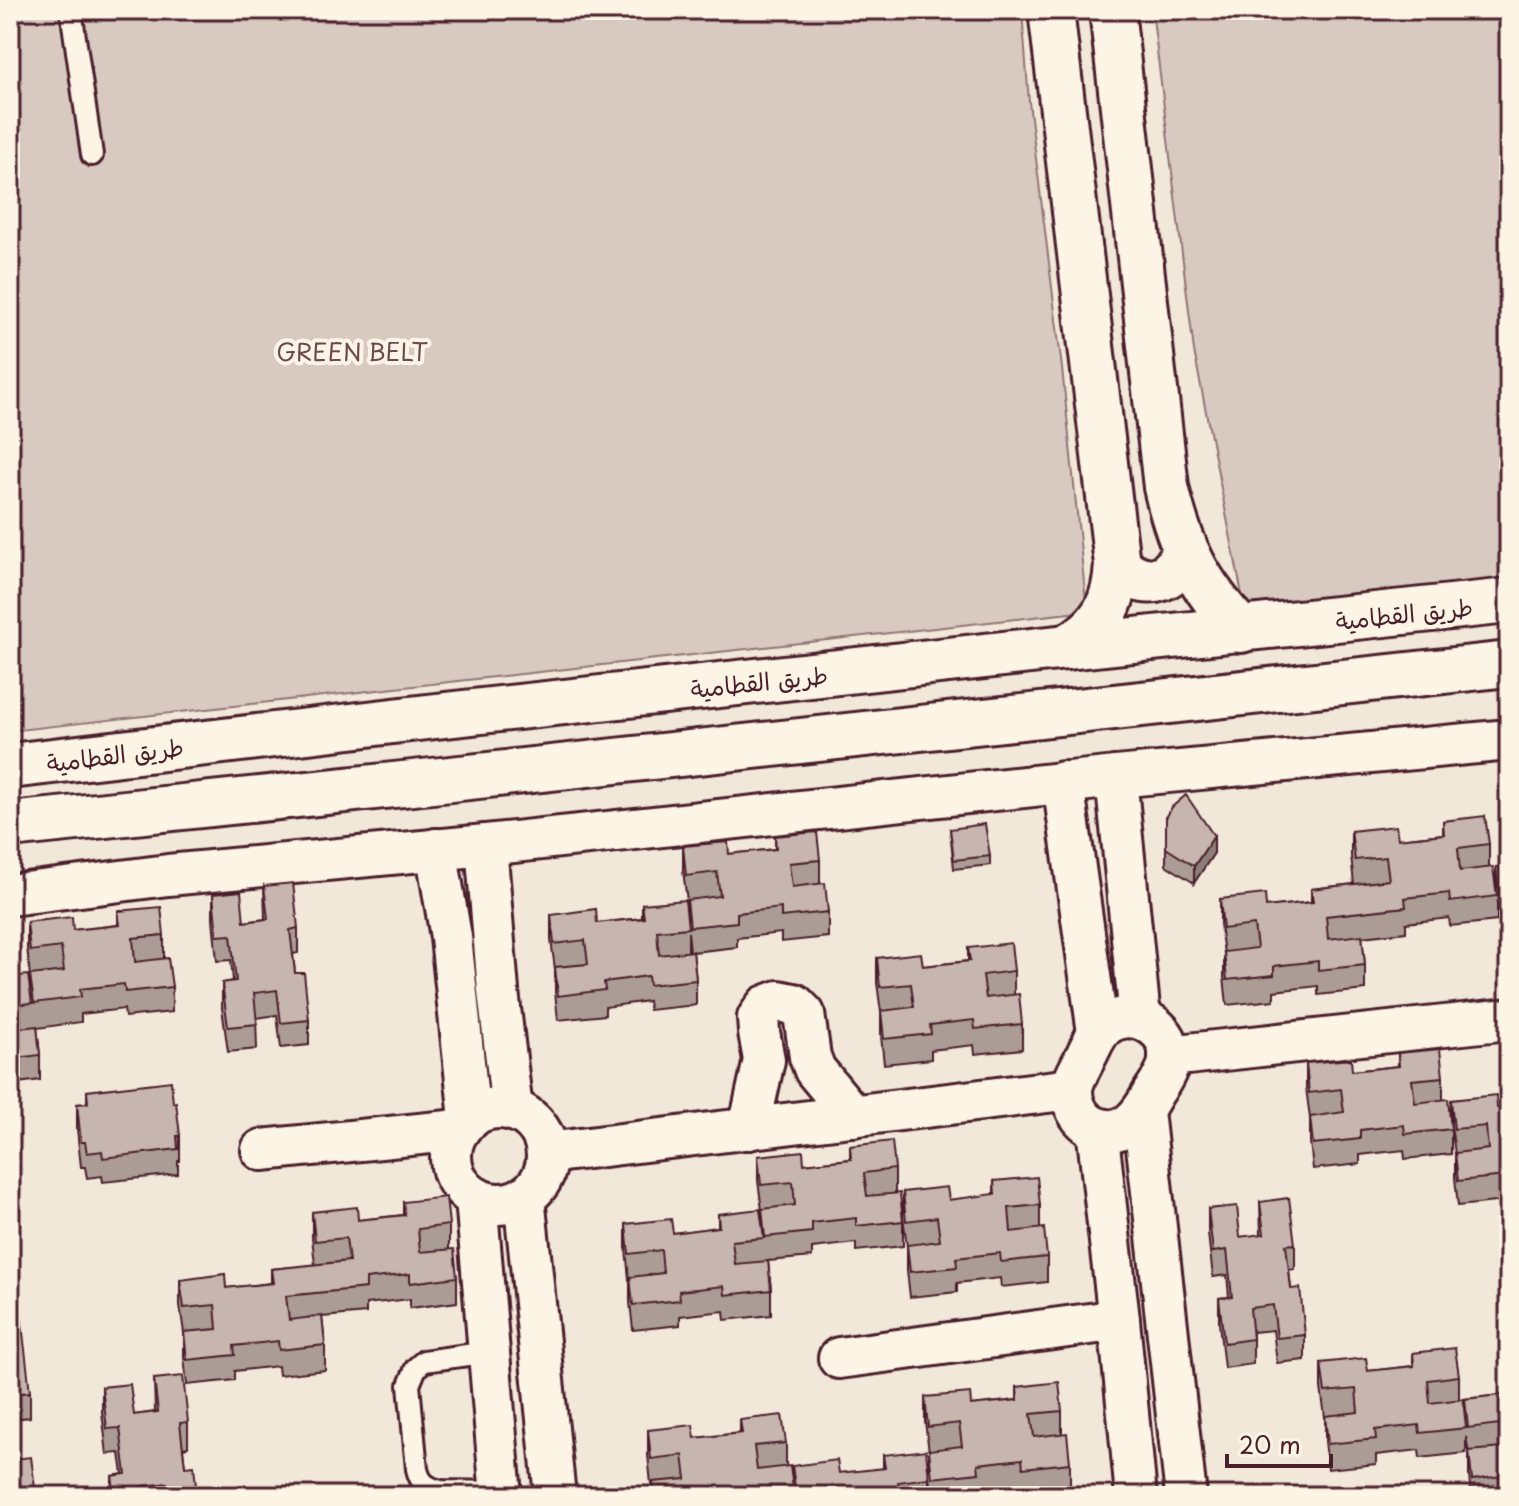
<svg xmlns="http://www.w3.org/2000/svg" width="1519" height="1506" font-family="'Playpen Sans','Playpen Sans Arabic',sans-serif">
	<rect width="100%" height="100%" fill="#f1e8da"/>
	<filter id="ink" filterUnits="userSpaceOnUse"><feTurbulence type="fractalNoise" baseFrequency=".0125" numOctaves="2"/><feDisplacementMap in="SourceGraphic" scale="16" xChannelSelector="R" yChannelSelector="G"/><feConvolveMatrix kernelMatrix="1 2 1 2 8 2 1 2 1" color-interpolation-filters="sRGB"/></filter>
	<g filter="url(#ink)">
		<!-- green -->
		<g fill="#d8cac0" stroke="#917476" stroke-width="2">
			<path d="M10 10H1022L1029 102 1062 368 1087 611 10 731Z"/>
			<path d="M1152 10H1509V583L1245 610 1194 351Z"/>
		</g>
		<g fill="none" stroke-linecap="round" stroke-linejoin="round">
			<!-- service casing -->
			<g stroke="#4a1f2b" stroke-width="26">
				<g id="service">
					<path d="M71 10 92 155"/>
					<path d="M489 1352 424 1361 416 1368 409 1385 417 1469C420 1483 427 1488 441 1491L500 1492"/>
				</g>
			</g>
			<!-- minor casing -->
			<g stroke="#4a1f2b" stroke-width="46">
				<g id="minor">
					<path d="M1116 777 1140 1018"/>
					<path d="M1063 782 1098 1033"/>
					<path d="M486 845 498 991 512 1110"/>
					<path d="M436 849 451 937 470 1119"/>
					<path d="M10 895 168 875 486 845 1116 777 1509 740"/>
					<path d="M1129 1017C1154 1019 1175 1039 1168 1066 1165 1076 1158 1085 1153 1093 1141 1115 1126 1138 1097 1128 1079 1122 1069 1101 1073 1084 1076 1074 1082 1065 1086 1056 1092 1045 1096 1032 1106 1025 1112 1020 1121 1018 1129 1017Z"/>
					<path d="M1169 1056 1509 1019"/>
					<circle cx="499" cy="1156" r="48"/>
					<path d="M1143 1111 1186 1496"/>
					<path d="M1097 1128 1119 1320 1136 1496"/>
					<path d="M749 1129 764 1060 759 1032 758 1018 766 1006 779 1001 794 1004 804 1014 810 1057 815 1070 853 1116"/>
					<path d="M262 1150 459 1130"/>
					<path d="M547 1153 1072 1089"/>
					<path d="M524 1197 555 1496"/>
					<path d="M476 1198 501 1496"/>
					<path d="M839 1358 1119 1320"/>
				</g>
			</g>
			<!-- tertiary casing -->
			<g stroke="#4a1f2b" stroke-width="50">
				<g id="tertiary">
					<path d="M1051 10 1117 564C1115 604 1102 627 1067 647"/>
					<path d="M1112 10 1166 487C1180 548 1198 584 1241 630"/>
					<path d="M1117 564C1142 590 1173 585 1184 550"/>
					<path d="M10 766 427 717 1067 647 1509 601"/>
					<path d="M10 825 432 781 1509 664"/>
				</g>
			</g>
			<!-- service -->
			<use href="#service" stroke="#fcf5e5" stroke-width="20"/>
			<!-- minor -->
			<use href="#minor" stroke="#fcf5e5" stroke-width="40"/>
			<!-- tertiary -->
			<use href="#tertiary" stroke="#fcf5e5" stroke-width="44"/>
		</g>
		<!-- wall -->
		<g fill="#ab9d96" stroke="#4a1f2b" stroke-width="2" fill-rule="evenodd">
			<path d="M1166 818 1214 853 1194 883 1166 865Z"/>
			<path d="M1443 821 1489 844V868L1496 888V867L1509 866V972L1503 973 1500 945V921L1497 901V921L1450 926 1449 918 1406 923V932L1362 937 1365 965V990L1318 995V986L1274 991V1000L1227 1005 1224 977V954L1220 924V899L1266 907 1311 902V889L1354 884 1351 856V831L1398 839 1443 834Z"/>
			<path d="M950 829 990 856V865L954 869Z"/>
			<path d="M775 836 820 860V884L828 912V937L781 942V933L737 938V947L693 952 696 980V1005L649 1010 648 1001 605 1007V1015L558 1020 555 992V969L551 940V915L597 923 642 918V904L687 919V901L683 871V846L729 854 775 849ZM688 932 690 951H688Z"/>
			<path d="M264 886 298 928V953L293 954 295 973 309 1020V1045L281 1048 277 1015 256 1018 257 1049 228 1052 222 1008V983L233 981 231 960 217 961 213 919V894L244 922 265 919Z"/>
			<path d="M118 911 164 935V959L172 987V1012L125 1017 124 1009 81 1014V1022L37 1028 40 1055V1080L10 1084V977L30 992V976L27 947V922L73 930 118 925Z"/>
			<path d="M968 948 1014 971V995L1022 1024V1049L975 1054 974 1045 931 1050V1059L884 1064 881 1036V1012L877 983V958L923 966 968 961Z"/>
			<path d="M1398 1053 1443 1077V1100L1451 1129V1154L1405 1159 1404 1150 1360 1155V1164L1313 1169 1310 1142V1118L1306 1088V1063L1352 1071 1398 1066Z"/>
			<path d="M87 1091 173 1103 180 1136V1161H178V1174L103 1182 102 1176 87 1178 85 1167H81L77 1129V1104L87 1103Z"/>
			<path d="M1451 1100 1497 1108 1509 1107V1191H1505V1201L1458 1206 1455 1178V1154L1451 1125Z"/>
			<path d="M850 1146 895 1169V1193L903 1221V1246L856 1251V1243L812 1248V1257L768 1261 771 1290V1315L725 1320 724 1311 680 1316V1325L633 1330 630 1302V1278L629 1279 626 1249V1224L673 1233 718 1227V1214L762 1226V1210L758 1181V1156L804 1164 850 1159Z"/>
			<path d="M994 1181 1040 1205V1229L1047 1257V1282L1001 1287 1000 1278 957 1283V1292L910 1297 907 1270V1246L903 1217V1192L949 1200 994 1195Z"/>
			<path d="M403 1202 449 1225V1249L457 1277V1302L410 1308V1299L366 1304V1313L322 1317 325 1345V1370L279 1375 278 1366 235 1371V1380L187 1385 184 1357V1333L180 1305V1280L226 1288 271 1283V1269L315 1265 312 1237V1212L358 1220 403 1215Z"/>
			<path d="M1260 1202 1295 1244V1269L1289 1270 1291 1289 1305 1335V1360L1277 1363 1273 1330 1253 1332V1364L1224 1368 1219 1323V1298L1229 1297 1227 1275 1213 1277 1208 1234V1209L1240 1237 1261 1235Z"/>
			<path d="M10 1226 13 1250V1275H10Z"/>
			<path d="M10 1308 30 1392V1417L13 1419V1423H10Z"/>
			<path d="M1413 1353 1459 1376V1400L1465 1413V1399L1509 1394V1496H1471L1469 1476V1453L1466 1437V1453L1420 1458 1419 1450 1376 1455V1464L1328 1469 1325 1441V1417L1321 1388V1363L1368 1371 1413 1366Z"/>
			<path d="M154 1379 188 1422V1447L183 1448 185 1467 197 1496H112V1476L123 1474 120 1453 107 1454 102 1412V1387L134 1415 155 1412Z"/>
			<path d="M1017 1387 1062 1411V1434L1070 1463V1488L1023 1493 1022 1484 979 1489V1496H931L929 1475V1451L925 1422V1397L971 1405 1017 1400Z"/>
			<path d="M740 1420 786 1443V1466L792 1482V1466L839 1473 883 1469V1455L929 1478V1496H653V1484H651L648 1455V1430L695 1438 740 1433Z"/>
		</g>
		<!-- shaded-wall -->
		<path fill="#8b7f7a" stroke="#4a1f2b" stroke-width="2" d="M1214 836V853L1194 883V866Z"/>
		<!-- building -->
		<g fill="#c7b6af" stroke="#4a1f2b" stroke-width="2">
			<path d="M1186 795 1214 836 1194 866 1166 848V818L1172 807Z"/>
			<path d="M1485 816 1489 844 1458 848 1460 871 1493 867 1497 896 1450 902 1449 893 1405 898 1406 907 1326 916 1328 939 1362 935 1365 965 1318 970V961L1274 966V975L1227 980 1224 952 1257 948 1254 925 1223 929 1220 899 1265 894 1266 907 1313 902 1311 889 1389 880 1386 857 1355 860 1351 831 1396 826 1398 839 1444 834 1443 821Z"/>
			<path d="M985 824 990 856 954 860 950 829Z"/>
			<path d="M817 832 820 860 789 863 792 887 825 883 828 912 781 917V908L737 913V922L690 927 687 900 720 896 717 872 686 876 683 846 728 842 729 854 776 849 775 836Z"/>
			<path d="M1509 866V895L1499 896 1496 867Z"/>
			<path d="M293 883 298 928 290 930 295 973H304L309 1020 281 1023 277 990 254 993 257 1024 228 1027 222 983 236 981 231 935 217 936 213 894 241 891 244 922 268 919 264 886Z"/>
			<path d="M685 900 688 928 657 931 659 955 693 951 696 980 649 985 648 976 604 982 605 990 558 996 555 967 588 964 585 940 554 944 551 915 596 909 597 923 644 918 642 904Z"/>
			<path d="M161 907 164 935 133 938 135 962 168 958 172 987 125 992 124 984 80 989 81 997 34 1003 30 975 64 971 61 947 30 951 27 922 72 917 73 930 120 925 118 911Z"/>
			<path d="M1509 919V947L1503 948 1500 920Z"/>
			<path d="M1011 943 1014 971 983 975 986 998 1019 994 1022 1024 975 1029 974 1020 930 1025 931 1034 884 1039 881 1011 914 1007 911 984 880 987 877 958 921 953 923 966 970 961 968 948Z"/>
			<path d="M28 975 32 1003 10 1005V977Z"/>
			<path d="M37 1026 40 1055 10 1059V1029Z"/>
			<path d="M1440 1049 1443 1077 1412 1080 1415 1103 1448 1099 1451 1129 1405 1134 1404 1125 1360 1130V1139L1313 1144 1310 1117 1344 1112 1341 1089 1309 1093 1306 1063 1351 1059 1352 1071 1399 1066 1398 1053Z"/>
			<path d="M171 1081 173 1103 176 1102 180 1136H177L178 1149 103 1158 102 1151 87 1153 85 1142H81L77 1104 88 1103 87 1091Z"/>
			<path d="M1496 1095 1497 1108 1509 1107V1166H1504L1505 1176 1458 1181 1455 1153 1488 1149 1486 1126 1454 1129 1451 1100Z"/>
			<path d="M892 1141 895 1169 864 1173 867 1196 900 1193 903 1221 856 1226V1218L812 1223V1232L765 1237 762 1209 795 1205 793 1182 761 1185 758 1156 803 1151 804 1164 851 1159 850 1146Z"/>
			<path d="M1037 1177 1040 1205 1009 1208 1011 1232 1044 1228 1047 1257 1001 1262 1000 1253 956 1258 957 1267 910 1272 907 1245 940 1241 937 1217 906 1221 903 1192 947 1187 949 1200 995 1194 994 1181Z"/>
			<path d="M446 1197 449 1225 418 1229 420 1252 454 1249 457 1277 410 1283V1274L366 1279V1288L286 1296 289 1320 322 1316 325 1345 279 1350 278 1341 234 1346 235 1355 187 1360 184 1332 217 1329 215 1305 184 1308 180 1280 225 1274 226 1288 273 1283 271 1269 349 1261 346 1238 315 1241 312 1212 357 1207 358 1220 405 1215 403 1202Z"/>
			<path d="M1289 1198 1295 1244 1286 1245 1291 1289 1300 1288 1305 1335 1277 1338 1273 1305 1250 1308 1253 1339 1224 1343 1219 1298 1232 1297 1227 1250 1213 1252 1208 1209 1237 1206 1240 1237 1264 1234 1260 1202Z"/>
			<path d="M760 1209 764 1238 732 1241 735 1264 768 1261 771 1290 725 1295 724 1286 679 1291 680 1300 633 1305 630 1277 663 1273 661 1250 629 1254 626 1224 671 1219 673 1233 719 1227 718 1214Z"/>
			<path d="M10 1226 13 1250H10Z"/>
			<path d="M20 1307 30 1392 13 1394V1398H10V1308Z"/>
			<path d="M1455 1348 1459 1376 1428 1380 1430 1403 1463 1399 1466 1428 1420 1433 1419 1425 1375 1430 1376 1439 1328 1444 1325 1416 1358 1412 1356 1389 1325 1392 1321 1363 1366 1358 1368 1371 1414 1366 1413 1353Z"/>
			<path d="M183 1376 188 1422 180 1423 185 1467 194 1466 197 1496H168L167 1483 143 1486 145 1496H115L112 1476 126 1474 120 1428 107 1429 102 1387 130 1384 134 1415 158 1412 154 1379Z"/>
			<path d="M1059 1382 1062 1411 1031 1414 1034 1437 1067 1433 1070 1463 1023 1468 1022 1459 978 1464 979 1473 932 1478 929 1450 962 1446 959 1423 928 1427 925 1397 970 1393 971 1405 1018 1400 1017 1387Z"/>
			<path d="M1509 1394V1475L1472 1480 1469 1451 1502 1448 1499 1424 1468 1428 1465 1399Z"/>
			<path d="M782 1415 786 1443 754 1446 757 1470 790 1466 794 1495 747 1496 746 1492 705 1496H654L653 1482 686 1479 683 1455 651 1459 648 1430 693 1425 695 1438 742 1433 740 1420Z"/>
			<path d="M926 1450 929 1478 898 1482 900 1496H827V1491L796 1494 792 1466 837 1460 839 1473 885 1468 883 1455Z"/>
			<path d="M13 1453 14 1459 31 1457 36 1496H10V1454Z"/>
		</g>
	</g>
	<g text-anchor="middle" dominant-baseline="central" stroke-width="8" stroke-linejoin="round" paint-order="stroke">
		<!-- park labels -->
		<g font-size="24" fill="#6e4a50" stroke="#fcf5e5">
			<text x="352" y="351">GREEN BELT</text>
		</g>
		<!-- street labels -->
		<g font-size="24" fill="#4a1f2b" stroke="#fcf5e5">
			<text transform="translate(1404 613) rotate(-6)">طريق القطامية</text>
			<text transform="translate(759 681) rotate(-6)">طريق القطامية</text>
			<text transform="translate(115 754) rotate(-7)">طريق القطامية</text>
		</g>
	</g>
	<!-- margin -->
	<rect width="1519" height="1506" fill="none" stroke="#fcf5e5" stroke-width="40"/>
	<rect x="20" y="20" width="1479" height="1466" fill="none" stroke="#4a1f2b" stroke-width="3" filter="url(#ink)"/>
	<!-- scale -->
	<path d="M1227 1454v12h104v-12" fill="none" stroke="#4a1f2b" stroke-width="4"/>
	<text x="1239" y="1454" font-size="24" fill="#4a1f2b" stroke="#fcf5e5" stroke-width="6" paint-order="stroke">20 m</text>
</svg>
